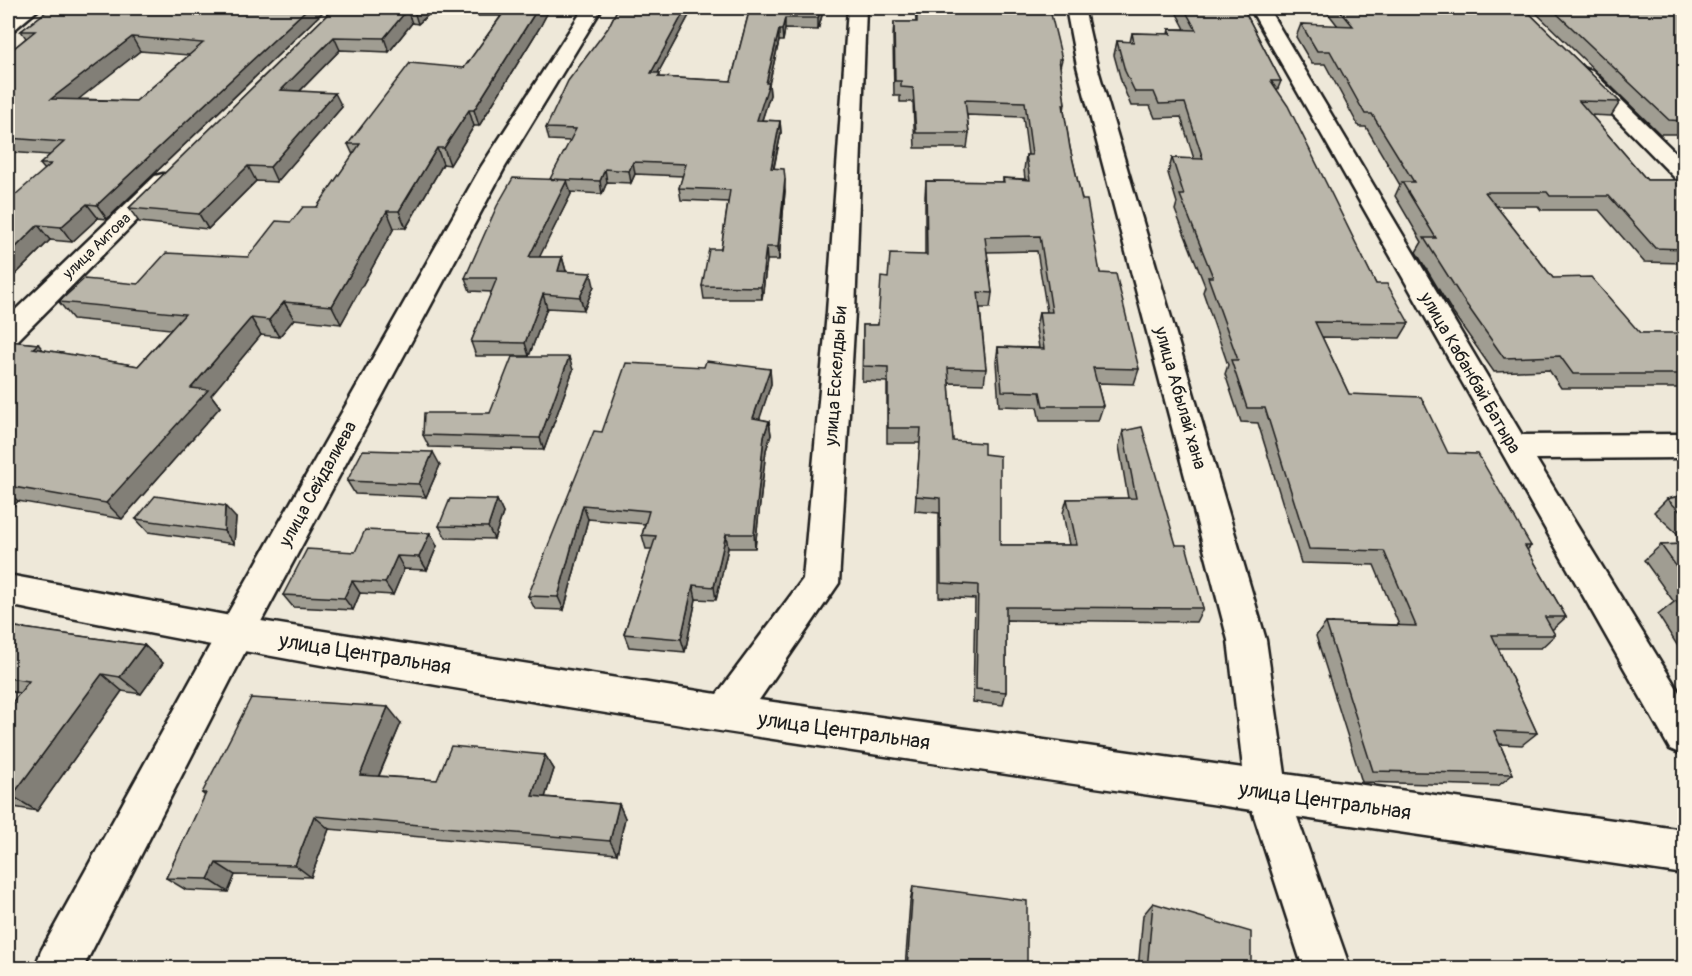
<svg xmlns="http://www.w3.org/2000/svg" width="1692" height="976" font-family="Pangolin,sans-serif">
	<rect width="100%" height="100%" fill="#eee8d9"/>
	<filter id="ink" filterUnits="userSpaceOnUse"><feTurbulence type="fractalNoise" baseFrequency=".0167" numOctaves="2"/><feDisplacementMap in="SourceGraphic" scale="12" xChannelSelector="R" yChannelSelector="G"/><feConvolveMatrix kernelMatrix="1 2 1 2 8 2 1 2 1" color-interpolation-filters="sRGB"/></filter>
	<g filter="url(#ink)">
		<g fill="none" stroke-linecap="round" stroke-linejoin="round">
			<!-- minor casing -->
			<g stroke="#1c1c1c" stroke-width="5">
				<g id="minor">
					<path d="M19 8H40L15 29 8 31V16Z"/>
					<path d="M848 8H866L855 312 839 583 759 700 1243 768 1228 640 1077 66 1066 8H1084L1097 66 1266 640 1285 774 1684 830V874L1297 817 1350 968H1303L1252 810C836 749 419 690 8 605V575L236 617 717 694 803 579 827 312Z"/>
					<path d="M1250 8H1268L1522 435 1684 434V458L1536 459 1684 700V755L1670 749Z"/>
					<path d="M1585 69 1592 71 1684 161V181L1676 179 1578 79 1575 75 1578 71Z"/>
					<path d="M163 174 171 176 175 181 171 186 18 340 8 342V317L155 176Z"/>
				</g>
			</g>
			<!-- primary casing -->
			<g stroke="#1c1c1c" stroke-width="5">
				<path id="primary" d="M584 8H602L505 167 249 644 83 968H35L41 951 223 622 481 167Z"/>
			</g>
			<!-- minor -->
			<use href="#minor" fill="#fcf5e5" fill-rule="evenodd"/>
			<!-- primary -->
			<use href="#primary" fill="#fcf5e5" fill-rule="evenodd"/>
		</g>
		<!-- wall -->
		<g fill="#a09d92" stroke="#1c1c1c" stroke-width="1.5" fill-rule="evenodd">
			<path d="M51 8H327L107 219 98 218 72 242 50 240 8 282 45 170 40 164 50 155 8 152V53L26 38 21 31ZM140 51 189 55 136 101 78 99Z"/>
			<path d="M334 8H436L418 24 412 23 389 52 340 50 300 91 342 107 277 182 256 181 208 229 139 222 129 208Z"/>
			<path d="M476 8H550L540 27 479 126H474L450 165 443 164 406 228H394L341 324 294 319 279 337 261 335 211 395 220 407 122 519 18 501 8 512V341L38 344 43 350 138 366 171 329 73 319 59 302 138 284 248 257 291 222 317 207 353 155 348 144 464 68 501 16H478Z"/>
			<path d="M618 8H693L658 73H660V77L731 81 750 8H824L818 30 785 29 783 41H779L769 84 770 95 762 120 780 121 781 133 774 168 785 191 779 260H767L762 299H704L702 286 721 249 728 202 681 200 679 188 683 176 635 174 631 183 607 182 602 194 570 192 571 194 539 257H562L566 271 594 286 584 310 547 308 529 356H476L471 342 492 292 470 291 465 278 550 180 570 141 549 140 546 128 608 28Z"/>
			<path d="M915 8H1042L1062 59 1060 67 1065 104 1064 111 1070 148 1082 200 1100 273 1139 369 1134 384 1097 383 1103 406 1098 421H1040L1037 407 999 406 996 362 998 347 1039 348 1036 327 1039 312H1047L1037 251 987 252 992 293 990 308H980L986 369 984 384 949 383 953 441 984 454 1000 545H1069L1063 513 1067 499 1128 498 1119 446 1123 431 1176 545 1203 608 1196 622 1006 620V692L1003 705 973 702 975 599 939 597V513L915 511 920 443H887V382L862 381 863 325H878L888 278 925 255V196L926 181 1003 182V178L1025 179 1024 170 1026 155H1028L1023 117 967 115 969 133 967 148H915L913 102H900V96H894L893 36 894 22H916Z"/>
			<path d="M1174 8H1243L1281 81 1277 91 1376 284 1409 323 1400 338 1322 337 1349 394 1448 453 1531 546 1527 550 1566 617 1552 630 1555 635 1541 648H1498L1537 733 1522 745 1500 744 1513 774 1498 786 1362 782 1316 636 1326 623 1399 625 1374 565 1301 563 1258 423 1241 422 1225 374 1228 365 1203 292 1205 286 1175 210 1177 203 1168 173 1172 158 1194 159 1181 117 1155 118 1150 106H1131L1122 84 1114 55 1117 41 1130 42 1132 33 1168 34 1169 29H1185Z"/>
			<path d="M1324 8H1524L1620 102 1611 116 1591 115 1647 180H1684V265L1683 263 1644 262 1599 210H1541L1538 206H1496L1553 278 1640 333 1684 334V388H1561L1549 370 1494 372 1453 313 1416 252 1422 242 1395 196 1400 185 1366 127H1359L1325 64H1312L1296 37 1301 24 1338 26Z"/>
			<path d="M1531 8H1602L1650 9 1648 8H1684V141L1678 134H1660Z"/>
			<path d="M704 367 770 369 771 384 759 419 769 421 771 435 766 450 755 548H728L716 600 696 599 685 652 629 647 624 634 652 549H646L642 535 645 524 588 519 564 610 535 609 528 596 602 432Z"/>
			<path d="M573 370 544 450 429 447 423 435 490 413Z"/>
			<path d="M440 465 426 497 355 494 347 481Z"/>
			<path d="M1684 495V540L1654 512 1667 499Z"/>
			<path d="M497 500 503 513 494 539 446 538 439 526Z"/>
			<path d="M236 518 234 544 148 532 136 519Z"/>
			<path d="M1684 544V656L1658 615 1674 602 1644 560 1661 545Z"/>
			<path d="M437 546 427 570 404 569 393 595 360 593 353 610 293 607 283 595 355 552Z"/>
			<path d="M8 626 144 645 163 663 141 694 122 691 37 811 8 806V708L20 693 8 691Z"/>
			<path d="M401 723 379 776 437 780 545 755 554 769 545 797 619 804 625 818 617 854 329 829 311 877 235 875 228 892 186 890 166 878 205 796 202 793Z"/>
			<path d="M913 886 1027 969H905L910 902Z"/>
			<path d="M1153 903 1251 969H1138L1143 915Z"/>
		</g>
		<!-- shaded-wall -->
		<g fill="#827f77" stroke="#1c1c1c" stroke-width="1.5">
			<path d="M308 8H327L107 219 97 205Z"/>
			<path d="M417 8H436L418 24 414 11Z"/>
			<path d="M538 8H550L540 27 479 126 474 110Z"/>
			<path d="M686 8H693L652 84 651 73Z"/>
			<path d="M821 8H824L818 30V18Z"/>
			<path d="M407 10 412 23 389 52 384 38Z"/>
			<path d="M785 18V29L783 41 782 30Z"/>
			<path d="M779 30V41L769 84 770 95 758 132 757 120Z"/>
			<path d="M132 37 140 51 61 113 51 99Z"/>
			<path d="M334 37 340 50 287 104 281 90Z"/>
			<path d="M335 93 342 107 277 182 270 167Z"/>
			<path d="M469 110 474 126 450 165 444 148Z"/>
			<path d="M780 121 781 133 771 180V168Z"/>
			<path d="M437 148 443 164 406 228 399 211Z"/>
			<path d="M633 162 635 174 631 183 629 171Z"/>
			<path d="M248 166 256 181 208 229 199 214Z"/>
			<path d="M605 169 607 182 602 194 600 181Z"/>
			<path d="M785 179V191L779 260 778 247Z"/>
			<path d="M567 180 571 194 533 270 529 257Z"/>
			<path d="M87 204 98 218 72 242 61 227Z"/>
			<path d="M387 211 394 228 341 324 332 306Z"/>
			<path d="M38 225 50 240 8 282V255Z"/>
			<path d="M766 247 767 260 762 299 761 287Z"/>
			<path d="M562 257 566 271 561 284 558 271Z"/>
			<path d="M591 273 594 286 584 310 580 297Z"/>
			<path d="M543 294 547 308 529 356 525 343Z"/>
			<path d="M284 302 294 319 279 337 269 320Z"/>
			<path d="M251 318 261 335 211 395 220 407 122 519 106 503 191 388Z"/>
			<path d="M38 344 53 361 33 348Z"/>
			<path d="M569 357 573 370 544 450 540 438Z"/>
			<path d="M770 369 771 384 755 433 753 418Z"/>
			<path d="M769 421 771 435 766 450 755 548 754 534 764 436Z"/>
			<path d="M433 452 440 465 426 497 419 484Z"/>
			<path d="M8 492 18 501 8 512Z"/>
			<path d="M497 500 503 513 494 539 488 527Z"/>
			<path d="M583 505 588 519 564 610 558 597Z"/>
			<path d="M225 506 236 518 234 544 224 531Z"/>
			<path d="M430 533 437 546 427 570 419 557Z"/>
			<path d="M726 534 728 548 716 600 714 587Z"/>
			<path d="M397 556 404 569 393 595 385 583Z"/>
			<path d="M352 581 360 593 353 610 344 598Z"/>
			<path d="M693 585 696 599 685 652 681 639Z"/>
			<path d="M144 645 163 663 141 694 120 677Z"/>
			<path d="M102 674 122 691 37 811 12 796Z"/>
			<path d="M388 707 401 723 373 789 360 775Z"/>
			<path d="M545 755 554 769 541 810 532 796Z"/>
			<path d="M619 804 625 818 617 854 610 841Z"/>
			<path d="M314 816 329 829 311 877 295 865Z"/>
			<path d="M216 863 235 875 228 892 208 879Z"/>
		</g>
		<!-- building -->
		<g fill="#bab6aa" stroke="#1c1c1c" stroke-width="1.5" fill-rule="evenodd">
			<path d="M51 8H308L97 205 87 204 61 227 38 225 8 255V201L51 164H40L64 142 8 138V53L35 31H21ZM132 37 203 43 136 101 51 99Z"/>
			<path d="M334 8H417L414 11 407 10 384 38 334 37 281 90 335 93 270 167 248 166 199 214 129 208Z"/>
			<path d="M507 8H538L474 110H469L444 148H437L399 211H387L332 306 284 302 269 320 251 318 191 388 208 390 106 503 8 486V341L38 344 33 348 138 366 185 314 59 302 84 279 138 284 166 253 248 257 276 221 291 222 303 207H317L360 144H348L410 63 464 68Z"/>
			<path d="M618 8H686L651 73H660L658 77 731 81 750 8H821L818 18H785L782 30H779L766 83H769L757 120 780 121 771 168 784 169 785 179 778 247H766L761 287 702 286 709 249H721L730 190 679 188 686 164 633 162 629 171 605 169 600 181 550 179 576 129 546 128 568 81 608 28Z"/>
			<path d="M917 8H1042L1043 10H1050L1062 59H1059L1065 104H1063L1070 148 1082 200H1087L1100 273 1116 274 1139 369 1093 368 1103 406H1043L1040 392 1002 391 998 347 1044 349 1039 312H1052L1040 236 985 237 992 293 978 292 986 369 948 368 953 441 984 443V454L1000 456V545H1077L1067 499 1136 498 1123 431 1142 427 1176 545H1186L1203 608 1006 607V692L976 689 978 585 941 583 940 498 916 496 921 428H888V367L863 366V325H878L881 277 888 278 890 254 927 255 926 181 1004 182 1003 178 1030 180 1026 155H1032L1025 102 965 100 969 133H916L913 88 901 87V81H895L894 22H917Z"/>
			<path d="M1184 8H1243L1281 81H1271L1288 106 1376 284H1387L1409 323 1315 322 1349 394 1421 397 1448 453 1478 454 1531 546H1525L1566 617H1545L1555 635H1492L1537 733 1494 731 1513 774 1373 771 1326 623 1416 626 1384 551 1309 549 1265 408H1247L1231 360H1238L1208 277H1213L1180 195H1184L1172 158 1203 159 1185 103 1159 104 1154 92H1135L1125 71 1117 41 1134 42 1132 33 1171 34 1169 29 1196 30Z"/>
			<path d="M1338 8H1524L1620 102 1579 101 1647 180H1684V249L1655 248 1609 196H1550L1547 192H1485L1553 278 1591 277 1640 333H1684V374H1573L1560 356 1504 358 1462 298 1424 238H1436L1402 182H1414L1372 114H1365L1330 51H1317L1301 24 1353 26Z"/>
			<path d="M1551 8H1602L1673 9 1671 8H1684V121L1669 120Z"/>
			<path d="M513 178 567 180 529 257H562L558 271 591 273 580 297 543 294 525 343 471 342 497 278H465L497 206Z"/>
			<path d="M512 357H569L540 438 423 435 424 413H490Z"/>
			<path d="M706 361 770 369 753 418 769 421 764 436 754 534H726L714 587 693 585 681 639 624 634 656 536 642 535 649 511 583 505 558 597 528 596 594 431 602 432 626 363 704 367Z"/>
			<path d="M363 450 433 452 419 484 347 481Z"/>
			<path d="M1684 495V515L1667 499Z"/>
			<path d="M155 496 225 506 224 531 136 519Z"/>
			<path d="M450 499 497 500 488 527 439 526Z"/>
			<path d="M365 530 430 533 419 557 397 556 385 583 352 581 344 598 283 595 307 549 355 552Z"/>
			<path d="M1684 544V577L1661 545Z"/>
			<path d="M1676 601H1684V613Z"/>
			<path d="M8 626 144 645 120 677 102 674 12 796H8V708L29 681 8 678Z"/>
			<path d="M251 698 388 707 360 775 437 780 451 746 545 755 532 796 619 804 610 841 314 816 295 865 216 863 208 879 166 878 206 793H202Z"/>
			<path d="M913 886 1027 901V969H907Z"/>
			<path d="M1153 903 1251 932V969H1147Z"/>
		</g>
	</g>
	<g text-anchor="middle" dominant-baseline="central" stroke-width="6" stroke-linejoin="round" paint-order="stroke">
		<!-- far-street labels -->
		<g font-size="15" fill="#1c1c1c" stroke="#fcf5e5">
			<text transform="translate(97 246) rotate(-44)">улица Аитова</text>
		</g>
		<!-- street labels -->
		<g font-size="18" fill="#1c1c1c" stroke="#fcf5e5">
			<text transform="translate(1470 373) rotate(60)">улица Кабанбай Батыра</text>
			<text transform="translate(836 376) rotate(-86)">улица Ескелды Би</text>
			<text transform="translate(1180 398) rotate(74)">улица Абылай хана</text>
			<text transform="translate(318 484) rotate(-61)">улица Сейдалиева</text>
		</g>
		<!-- near-street labels -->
		<g font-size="21" fill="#1c1c1c" stroke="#fcf5e5">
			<text transform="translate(365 654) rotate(9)">улица Центральная</text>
			<text transform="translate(844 731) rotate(8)">улица Центральная</text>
			<text transform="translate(1325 801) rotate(8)">улица Центральная</text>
		</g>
	</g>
	<!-- margin -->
	<rect width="1692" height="976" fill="none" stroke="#fcf5e5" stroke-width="30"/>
	<rect x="15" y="15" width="1662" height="946" fill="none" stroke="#1c1c1c" stroke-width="2" filter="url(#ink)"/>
</svg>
